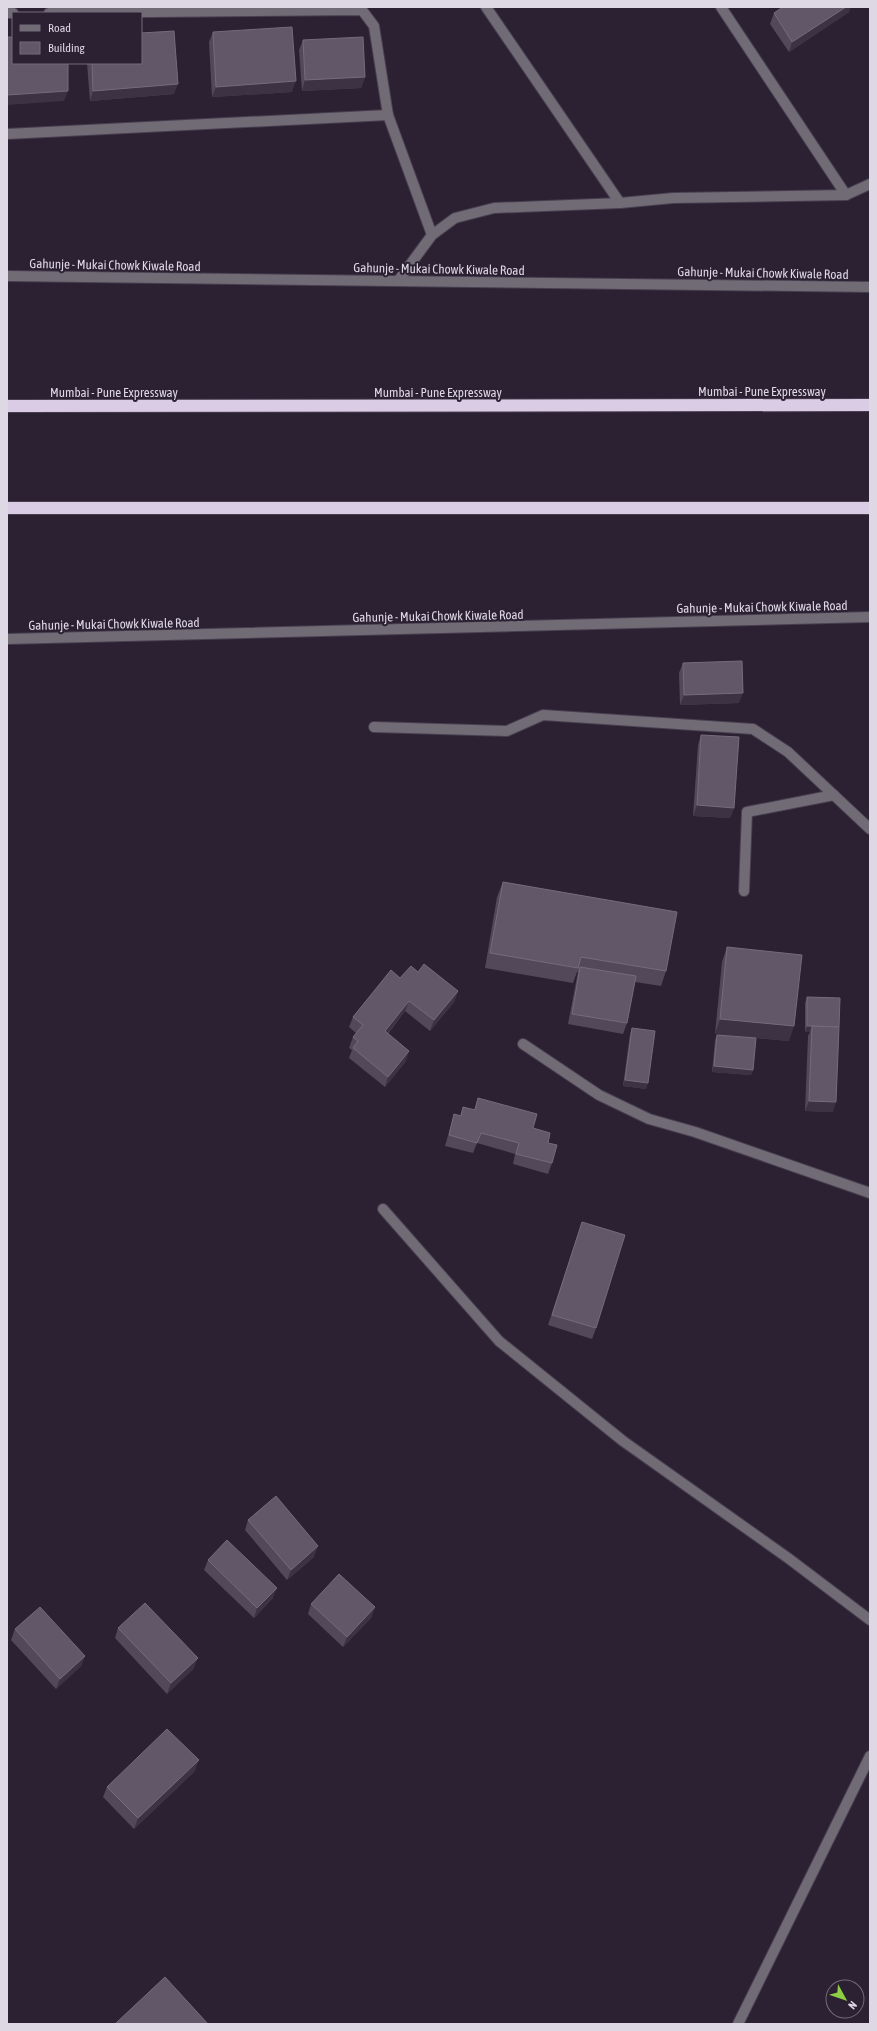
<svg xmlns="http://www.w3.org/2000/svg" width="877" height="2031" font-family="'Asap Condensed',sans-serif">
	<rect width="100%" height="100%" fill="#2b2133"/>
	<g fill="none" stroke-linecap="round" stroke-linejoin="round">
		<!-- minor casing -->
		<g stroke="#483e4f" stroke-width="12">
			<g id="minor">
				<path d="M486 7 620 203"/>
				<path d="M721 7 846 195"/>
				<path d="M7 13H13"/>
				<path d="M49 13 362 10 374 26 388 115 432 235"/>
				<path d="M7 134 388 115"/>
				<path d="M7 276 870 287"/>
				<path d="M398 281 432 235 455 218 494 208 620 203 673 198 846 195 870 184"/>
				<path d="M7 639 870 617"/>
				<path d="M374 727 507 731 543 715 753 729 788 752 870 829"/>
				<path d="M744 891 747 812 834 795"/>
				<path d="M523 1044 599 1095 649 1119 695 1132 870 1193"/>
				<path d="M383 1209 499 1341 623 1441 788 1558 870 1620"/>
				<path d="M738 2024 870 1756"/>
			</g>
		</g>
		<!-- highway casing -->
		<g stroke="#483e4f" stroke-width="14">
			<g id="highway">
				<path d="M7 406 870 405"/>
				<path d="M7 508H870"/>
			</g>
		</g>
		<!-- minor -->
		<use href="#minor" stroke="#706b75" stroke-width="10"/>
		<!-- highway -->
		<use href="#highway" stroke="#dacce4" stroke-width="12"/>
	</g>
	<!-- wall -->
	<g fill="#52485a">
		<path d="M849 12 789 52 770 24 774 13Z"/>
		<path d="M213 32 292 92 212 97 209 42Z"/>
		<path d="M303 40 365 77 361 88 302 91 299 50Z"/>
		<path d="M87 63H141L174 94 90 101Z"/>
		<path d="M683 663 739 703 680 705 679 673Z"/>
		<path d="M701 735 734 808 730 818 693 816 698 745Z"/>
		<path d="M503 882 666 971 661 986 635 982 627 1023 623 1034 568 1024 577 977 578 972H577L573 983 485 968 497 897Z"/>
		<path d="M727 947 789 1041 715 1034 722 962Z"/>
		<path d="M418 972 458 991 454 1002 430 1031 405 1011 388 1034 406 1061 385 1087 349 1058 352 1050 349 1048 353 1037 356 1033 349 1027 353 1017 400 978Z"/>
		<path d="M807 997 833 1112 805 1111 808 1036 810 1032H805V1003Z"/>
		<path d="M632 1028 646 1089 623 1086 630 1034Z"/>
		<path d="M717 1035 753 1070 751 1075 712 1072 715 1040Z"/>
		<path d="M478 1098 533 1128 548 1143 552 1163 548 1174 513 1164 515 1154 477 1143 473 1153 445 1146 451 1125 454 1114 460 1116 463 1107 474 1110Z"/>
		<path d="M582 1222 596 1328 592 1339 548 1325Z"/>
		<path d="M248 1520 314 1557 287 1580 245 1530Z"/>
		<path d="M208 1560 273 1598 254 1618 204 1570Z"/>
		<path d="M311 1604 375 1607 371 1618 343 1647 308 1614Z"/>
		<path d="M118 1628 194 1668 167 1694 115 1638Z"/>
		<path d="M15 1629 85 1656 81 1666 56 1689 11 1640Z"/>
		<path d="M195 1771 134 1829 103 1797 107 1787Z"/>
	</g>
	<!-- shaded-wall -->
	<g fill="#3c3244">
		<path d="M846 7H851L849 12 789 52 792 42Z"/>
		<path d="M365 77 361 88 302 91 305 80Z"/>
		<path d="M296 81 292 92 212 97 216 87Z"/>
		<path d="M178 84 174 94 90 101 93 91Z"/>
		<path d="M68 91 64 101 7 105V95Z"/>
		<path d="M743 693 739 703 680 705 684 695Z"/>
		<path d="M697 805 734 808 730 818 693 816Z"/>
		<path d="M458 991 454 1002 430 1031 434 1020Z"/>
		<path d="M409 1001 405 1011 381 1042 385 1031Z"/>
		<path d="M720 1019 794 1026 789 1041 715 1034Z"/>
		<path d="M807 1026H812L810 1032H805Z"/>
		<path d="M409 1051 406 1061 385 1087 388 1077Z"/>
		<path d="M714 1066 753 1070 751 1075 712 1072Z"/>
		<path d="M625 1080 648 1083 646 1089 623 1086Z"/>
		<path d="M809 1101 836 1102 833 1112 805 1111Z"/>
		<path d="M318 1546 314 1557 287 1580 291 1570Z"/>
		<path d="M277 1588 273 1598 254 1618 257 1608Z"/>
		<path d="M375 1607 371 1618 343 1647 347 1637Z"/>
		<path d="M85 1656 81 1666 56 1689 60 1679Z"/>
		<path d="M198 1658 194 1668 167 1694 171 1683Z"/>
		<path d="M199 1760 195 1771 134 1829 138 1818Z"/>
	</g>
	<!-- building -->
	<g fill="#625769" stroke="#756b7c">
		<path d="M783 7H846L792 42 774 13Z"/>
		<path d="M292 27 296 81 216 87 213 32Z"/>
		<path d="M174 31 178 84 93 91 92 63H141V33Z"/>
		<path d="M7 37H13V63H68V91L7 95Z"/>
		<path d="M363 37 365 77 305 80 303 40Z"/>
		<path d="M742 661 743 693 684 695 683 663Z"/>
		<path d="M701 735 739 737 734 808 697 805Z"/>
		<path d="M503 882 677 912 666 971 581 957 578 968 490 953Z"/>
		<path d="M727 947 802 955 794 1026 720 1019Z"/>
		<path d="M424 964 458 991 434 1020 409 1001 385 1031 409 1051 388 1077 353 1048 358 1041 353 1037 363 1025 353 1017 391 970 400 978 411 966 418 972Z"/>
		<path d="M580 967 636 976 627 1023 572 1014Z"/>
		<path d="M807 997 840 998 839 1027 812 1026H807Z"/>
		<path d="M812 1026 839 1027 836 1102 809 1101Z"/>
		<path d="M632 1028 655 1031 648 1083 625 1080Z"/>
		<path d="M717 1035 756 1038 753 1070 714 1066Z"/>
		<path d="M478 1098 537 1114 533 1128 550 1133 548 1143 557 1145 552 1163 516 1154 519 1143 481 1133 477 1143 449 1135 454 1114 461 1116 463 1107 475 1110Z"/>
		<path d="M582 1222 625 1235 596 1328 552 1315Z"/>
		<path d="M276 1496 318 1546 291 1570 248 1520Z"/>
		<path d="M227 1540 277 1588 257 1608 208 1560Z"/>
		<path d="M339 1574 375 1607 347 1637 311 1604Z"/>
		<path d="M145 1603 198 1658 171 1683 118 1628Z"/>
		<path d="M40 1607 85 1656 60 1679 15 1629Z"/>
		<path d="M167 1729 199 1760 138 1818 107 1787Z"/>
		<path d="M165 1977 208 2024H115Z"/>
	</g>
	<g text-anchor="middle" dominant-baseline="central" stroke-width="4" stroke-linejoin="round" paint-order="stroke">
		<!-- street labels -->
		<g font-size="13" fill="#ded7e4" stroke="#2b2133">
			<text transform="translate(115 265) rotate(1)">Gahunje - Mukai Chowk Kiwale Road</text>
			<text transform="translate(439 269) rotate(1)">Gahunje - Mukai Chowk Kiwale Road</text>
			<text transform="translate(763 273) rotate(1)">Gahunje - Mukai Chowk Kiwale Road</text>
			<text x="762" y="391">Mumbai - Pune Expressway</text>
			<text x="114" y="392">Mumbai - Pune Expressway</text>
			<text x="438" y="392">Mumbai - Pune Expressway</text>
			<text transform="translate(762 607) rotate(-1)">Gahunje - Mukai Chowk Kiwale Road</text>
			<text transform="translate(438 616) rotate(-1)">Gahunje - Mukai Chowk Kiwale Road</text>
			<text transform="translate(114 624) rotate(-1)">Gahunje - Mukai Chowk Kiwale Road</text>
		</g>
	</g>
	<!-- border -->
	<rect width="877" height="2031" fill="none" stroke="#ded7e4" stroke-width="16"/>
	<!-- legend -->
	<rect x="12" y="12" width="130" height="52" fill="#2b2133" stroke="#736a7a"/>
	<rect x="20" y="25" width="20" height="6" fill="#706b75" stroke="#736a7a"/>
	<text x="48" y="32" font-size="12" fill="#ded7e4">Road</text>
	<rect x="20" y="42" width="20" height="12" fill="#625769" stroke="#736a7a"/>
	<text x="48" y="52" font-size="12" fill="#ded7e4">Building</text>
	<!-- north arrow -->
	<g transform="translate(845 1999) rotate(130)"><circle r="19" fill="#2b2133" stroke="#736a7a"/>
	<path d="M0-3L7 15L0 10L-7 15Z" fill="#8ece43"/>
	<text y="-6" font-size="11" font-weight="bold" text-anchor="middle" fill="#ded7e4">N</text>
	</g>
</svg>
